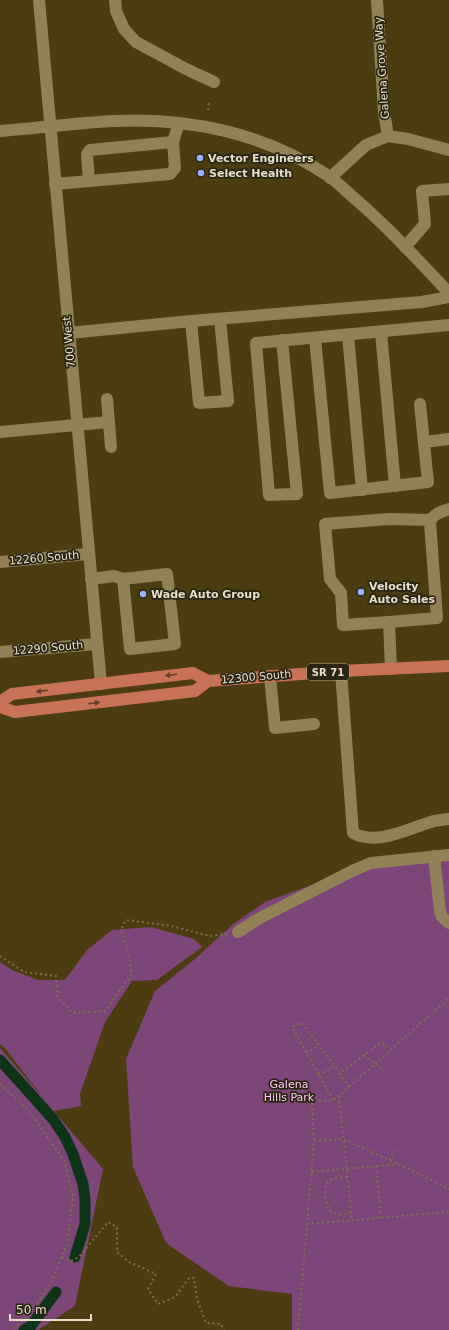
<svg xmlns="http://www.w3.org/2000/svg" width="449" height="1330" font-family="'DejaVu Sans',sans-serif">
	<rect width="100%" height="100%" fill="#4b3c12"/>
	<!-- green -->
	<g fill="#7c4679">
		<path d="M449 850V1330H292V1294L229 1286 166 1243 133 1167 126 1059 155 991 195 959 232 925 265 902 339 875Z"/>
		<path d="M151 927 194 939 202 947 157 980 132 981 105 1022 80 1094 81 1106 54 1111 103 1169 75 1306 38 1330H0V1048L44 1099 5 1048 0 1044V962L12 970 38 980H65L87 950 112 930Z"/>
	</g>
	<g fill="none" stroke-linecap="round" stroke-linejoin="round">
		<!-- canal -->
		<g stroke="#0d3417" stroke-width="11">
			<path d="M0 1060 53 1119 65 1137 73 1154 83 1184 85 1199V1224L75 1257"/>
			<path d="M24 1330 31 1326 56 1292"/>
		</g>
		<!-- path -->
		<g stroke="#7d704c" stroke-width="2" stroke-dasharray="2 3" stroke-linecap="butt">
			<path d="M208 110 209 102"/>
			<path d="M0 956 24 972 56 976 58 998 73 1013 105 1011 132 974 127 946 121 930 126 920 172 926 209 936 228 934"/>
			<path d="M306 1053 320 1045"/>
			<path d="M364 1055 384 1071"/>
			<path d="M340 1073 349 1087"/>
			<path d="M318 1075 335 1066"/>
			<path d="M0 1084 28 1110 64 1160 73 1196 68 1241 51 1283 28 1316 12 1330"/>
			<path d="M339 1096 352 1220"/>
			<path d="M333 1100 292 1027 302 1023 340 1073 382 1042 390 1050"/>
			<path d="M314 1140 312 1102 333 1100 339 1096 449 998"/>
			<path d="M390 1160 395 1149"/>
			<path d="M376 1166 381 1218"/>
			<path d="M312 1172 398 1164"/>
			<path d="M347 1177C342 1178 333 1177 329 1181 322 1187 325 1212 335 1214 340 1215 346 1214 351 1213"/>
			<path d="M307 1224 449 1212"/>
			<path d="M62 1257 71 1261 79 1257 108 1222 117 1227V1252L129 1262 156 1274 148 1289 158 1304 175 1297 189 1278H194L197 1299 206 1323 221 1324 224 1330"/>
			<path d="M298 1330 314 1141 343 1139 399 1164 449 1189"/>
		</g>
		<!-- minor -->
		<g stroke="#918157" stroke-width="12">
			<path d="M39 0 101 684"/>
			<path d="M115 0 116 11 124 29 136 42 186 69 214 82"/>
			<path d="M377 0 384 112 388 136"/>
			<path d="M0 131C38 128 76 123 114 121 190 117 267 134 330 177 338 183 345 190 353 197 387 226 418 260 449 293"/>
			<path d="M330 178 366 145 388 136 408 139 449 150"/>
			<path d="M89 181 87 154 90 150 173 142"/>
			<path d="M55 184 170 174 175 168 173 142 179 123"/>
			<path d="M405 247 425 224 422 191 449 189"/>
			<path d="M191 321 199 403 228 401 220 319"/>
			<path d="M381 332 395 486"/>
			<path d="M69 333 191 321 422 302 449 297"/>
			<path d="M348 335 362 490"/>
			<path d="M315 338 330 493 428 482 420 404"/>
			<path d="M282 340 297 494 269 495 256 343 449 325"/>
			<path d="M107 399 111 447"/>
			<path d="M0 432 109 422"/>
			<path d="M424 442 449 439"/>
			<path d="M0 562 88 554"/>
			<path d="M91 579 114 576 123 579 130 649 175 644 167 574 123 579"/>
			<path d="M389 622 343 625 341 593 330 579 325 524 389 519 431 520"/>
			<path d="M0 652 96 644"/>
			<path d="M391 669 389 622 437 618 430 522C433 514 441 512 449 509"/>
			<path d="M341 671 353 833C377 846 407 829 431 822 436 820 443 820 449 819"/>
			<path d="M270 676 275 728 314 724"/>
			<path d="M434 856 440 911 442 917 449 923"/>
			<path d="M238 932 258 919 352 871 371 863 449 855"/>
		</g>
		<!-- major -->
		<g stroke="#c87358" stroke-width="12">
			<path d="M0 702 12 694 193 673 208 681 341 671 449 666"/>
			<path d="M0 707 15 712 195 691 208 681"/>
		</g>
	</g>
	<!-- one-way arrows -->
	<defs><path id="oneway-solid" d="M-6-.8H1V-3.2L6.5 0L1 3.2V.8H-6Z"/></defs>
	<g fill="#61402b">
		<use href="#oneway-solid" transform="translate(171 675) rotate(173)"/>
		<use href="#oneway-solid" transform="translate(42 691) rotate(173)"/>
		<use href="#oneway-solid" transform="translate(94 703) rotate(-7)"/>
	</g>
	<!-- markers -->
	<g fill="#9bb4fd" stroke="#2a2413" stroke-width="1.5">
		<circle cx="200" cy="158" r="4"/>
		<circle cx="201" cy="173" r="4"/>
		<circle cx="361" cy="592" r="4"/>
		<circle cx="143" cy="594" r="4"/>
	</g>
	<g text-anchor="middle" dominant-baseline="central" stroke-width="3.5" stroke-linejoin="round" paint-order="stroke">
		<!-- shield labels -->
		<rect fill="#2a2413" stroke="#afa792" stroke-width="1" x="307" y="664" width="42" height="16" rx="3"/>
		<g font-size="10" font-weight="bold" fill="#e8dfc9">
			<text x="328" y="672">SR 71</text>
		</g>
		<!-- street labels -->
		<g font-size="11" fill="#e8dfc9" stroke="#2a2413">
			<text transform="translate(382 68) rotate(-94)">Galena Grove Way</text>
			<text transform="translate(69 342) rotate(-95)">700 West</text>
			<text transform="translate(44 558) rotate(-5)">12260 South</text>
			<text transform="translate(48 648) rotate(-5)">12290 South</text>
			<text transform="translate(256 677) rotate(-5)">12300 South</text>
		</g>
		<!-- poi labels -->
		<g font-size="11" font-weight="bold" fill="#e8dfc9" stroke="#2a2413" text-anchor="start">
			<text x="208" y="158">Vector Engineers</text>
			<text x="209" y="173">Select Health</text>
			<text x="369" y="586">Velocity<tspan x="369" dy="13">Auto Sales</tspan></text>
			<text x="151" y="594">Wade Auto Group</text>
		</g>
		<!-- park labels -->
		<g font-size="11" fill="#fcccf8" stroke="#2a2413">
			<text x="289" y="1084">Galena<tspan x="289" dy="13">Hills Park</tspan></text>
		</g>
	</g>
	<!-- scale -->
	<path d="M10 1314v6h81v-6" fill="none" stroke="#e8dfc9" stroke-width="2"/>
	<text x="16" y="1314" font-size="12" fill="#e8dfc9" stroke="#2a2413" stroke-width="3" paint-order="stroke">50 m</text>
</svg>
